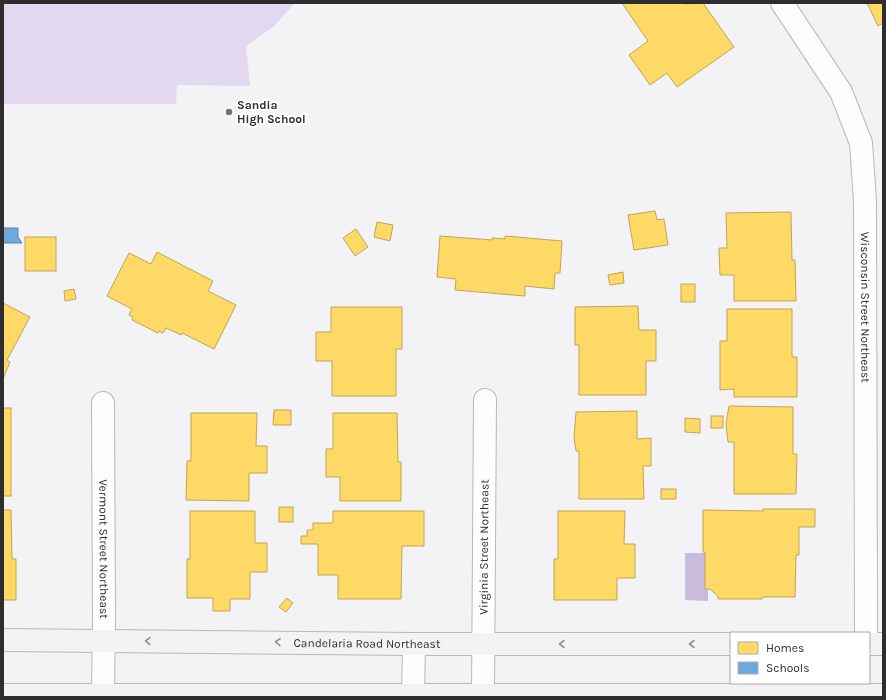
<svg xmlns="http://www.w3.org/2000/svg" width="886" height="700" font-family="Karla,sans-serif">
	<rect width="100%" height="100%" fill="#f3f2f5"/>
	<!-- green -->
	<path fill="#e2d9f1" d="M3 3H295L273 27 246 46 250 86 177 85 176 104H3Z"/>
	<!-- water -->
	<path fill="#c8bbdc" d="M685 553H708V601L685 600Z"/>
	<!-- homes -->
	<g fill="#ffd966" stroke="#c0a556">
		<path d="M622 3H685V4L703 3 734 47 677 87 667 73 650 85 629 55 648 41Z"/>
		<path d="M867 3H883V23L878 26Z"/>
		<path d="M655 211 657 220 664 219 668 245 634 250 628 215Z"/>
		<path d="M791 212 792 260H795L796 301H734V275H720L719 248H727L726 213Z"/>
		<path d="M377 222 393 225 390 241 374 237Z"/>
		<path d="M356 229 368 247 355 256 343 238Z"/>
		<path d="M440 236 492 240V238L505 239V236L562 241 560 273H555L554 289 525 286V296L455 290 456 279 437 277Z"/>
		<rect x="25" y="237" width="31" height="34"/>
		<path d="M157 252 213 281 208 291 236 305 214 349 182 333 181 335 166 328 163 333 159 331 158 333 132 320 133 317 129 315 132 309 107 296 129 253 151 264Z"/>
		<path d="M623 272 624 283 610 285 608 275Z"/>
		<rect x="681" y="284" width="14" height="18"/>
		<path d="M74 289 76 299 65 301 64 291Z"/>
		<path d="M3 303 30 317 7 360 10 362 3 379Z"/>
		<path d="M638 306 639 330H656V361H646V395H579V345H575V307Z"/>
		<path d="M331 307H402V349H396V396H332V361H316V332H331Z"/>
		<path d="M727 309H792V357H797V397H734V389L720 390V341H727Z"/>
		<path d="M729 406 793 407V454H797L796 494H734V442H728L726 424Z"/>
		<rect x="3" y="408" width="8" height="88"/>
		<path d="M274 410H291V425H273Z"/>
		<path d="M637 411V439L651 438V466H643L644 499H579V451H576L574 438 576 412Z"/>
		<path d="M191 413H257L256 446H267V473H249V501L186 500 187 461H191Z"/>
		<path d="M333 413H397L398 462H401V501H340V477H326V449H333Z"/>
		<rect x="711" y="416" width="12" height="12"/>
		<path d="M685 418 700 419V433L685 432Z"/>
		<rect x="661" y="489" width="15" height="10"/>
		<rect x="279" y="507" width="14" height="15"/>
		<path d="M763 509H815V527H799V555H796L795 597H763L762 599H718V596L710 589H705V552H703V510L763 511Z"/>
		<path d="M3 510H11L12 559H16V600H3Z"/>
		<path d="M190 511H255V543H267V572H250V599H230V611H213V598H187V559H190Z"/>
		<path d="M333 511H424V546H402L401 599H338V575H318V544H301V536H307V530H313V523H333Z"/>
		<path d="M558 511H625L624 544H635V578H617V600H554V559H558Z"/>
		<path d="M287 598 293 603 286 612 279 607Z"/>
	</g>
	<!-- schools -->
	<path fill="#6fa8dc" stroke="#5c83a8" d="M3 228H18V237L22 243H3Z"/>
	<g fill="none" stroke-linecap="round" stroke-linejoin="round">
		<!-- street casing -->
		<g stroke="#b8b7b9" stroke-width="24">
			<g id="street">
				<path id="s1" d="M782 3 841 92 861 143 865 201 866 633"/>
				<path id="s2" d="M103 403 104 617 103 695"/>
				<path id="s3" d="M483 694 485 400"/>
				<path d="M413 697 414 644"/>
			</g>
		</g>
		<!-- secondary casing -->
		<g stroke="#b8b7b9" stroke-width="24">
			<g id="secondary">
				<path id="s4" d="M3 640 414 644H731"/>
				<path d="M869 644H883"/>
				<path d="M3 695H883"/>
			</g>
		</g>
		<!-- street -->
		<use href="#street" stroke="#fdfdfe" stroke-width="22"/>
		<!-- secondary -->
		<use href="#secondary" stroke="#f3f2f4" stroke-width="22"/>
	</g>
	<!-- one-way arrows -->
	<defs><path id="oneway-chevron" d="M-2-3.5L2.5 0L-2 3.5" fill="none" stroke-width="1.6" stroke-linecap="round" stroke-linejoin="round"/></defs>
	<g stroke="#909092">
		<use href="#oneway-chevron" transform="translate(148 641) rotate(-179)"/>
		<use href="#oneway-chevron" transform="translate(278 642) rotate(-179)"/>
		<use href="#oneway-chevron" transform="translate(562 644) rotate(-180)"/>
		<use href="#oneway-chevron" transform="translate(692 644) rotate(-180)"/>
	</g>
	<!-- markers -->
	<circle fill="#737274" stroke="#fff" stroke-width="1.5" cx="229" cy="112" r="4"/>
	<g text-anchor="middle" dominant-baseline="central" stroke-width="4" stroke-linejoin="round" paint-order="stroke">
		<!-- poi labels -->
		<g font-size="12" font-weight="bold" fill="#2e2d2f" stroke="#fff" text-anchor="start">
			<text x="237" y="105">Sandia<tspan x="237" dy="14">High School</tspan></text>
		</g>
		<!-- street labels -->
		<g font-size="12" fill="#2e2d2f" stroke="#fff">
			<text stroke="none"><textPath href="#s1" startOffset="326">Wisconsin Street Northeast</textPath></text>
			<text stroke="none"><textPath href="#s3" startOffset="147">Virginia Street Northeast</textPath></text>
			<text stroke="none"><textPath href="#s2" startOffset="146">Vermont Street Northeast</textPath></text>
			<text stroke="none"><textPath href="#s4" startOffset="364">Candelaria Road Northeast</textPath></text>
		</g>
	</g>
	<!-- border -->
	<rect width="886" height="700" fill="none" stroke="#2e2d2f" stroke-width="8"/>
	<!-- legend -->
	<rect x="730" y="632" width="140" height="52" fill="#ffffff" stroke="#ababac"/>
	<rect x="738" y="642" width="20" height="12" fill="#ffd966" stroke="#ababac"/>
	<text x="766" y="652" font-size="12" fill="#2e2d2f">Homes</text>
	<rect x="738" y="662" width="20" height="12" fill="#6fa8dc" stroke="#ababac"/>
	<text x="766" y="672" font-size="12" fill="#2e2d2f">Schools</text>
</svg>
